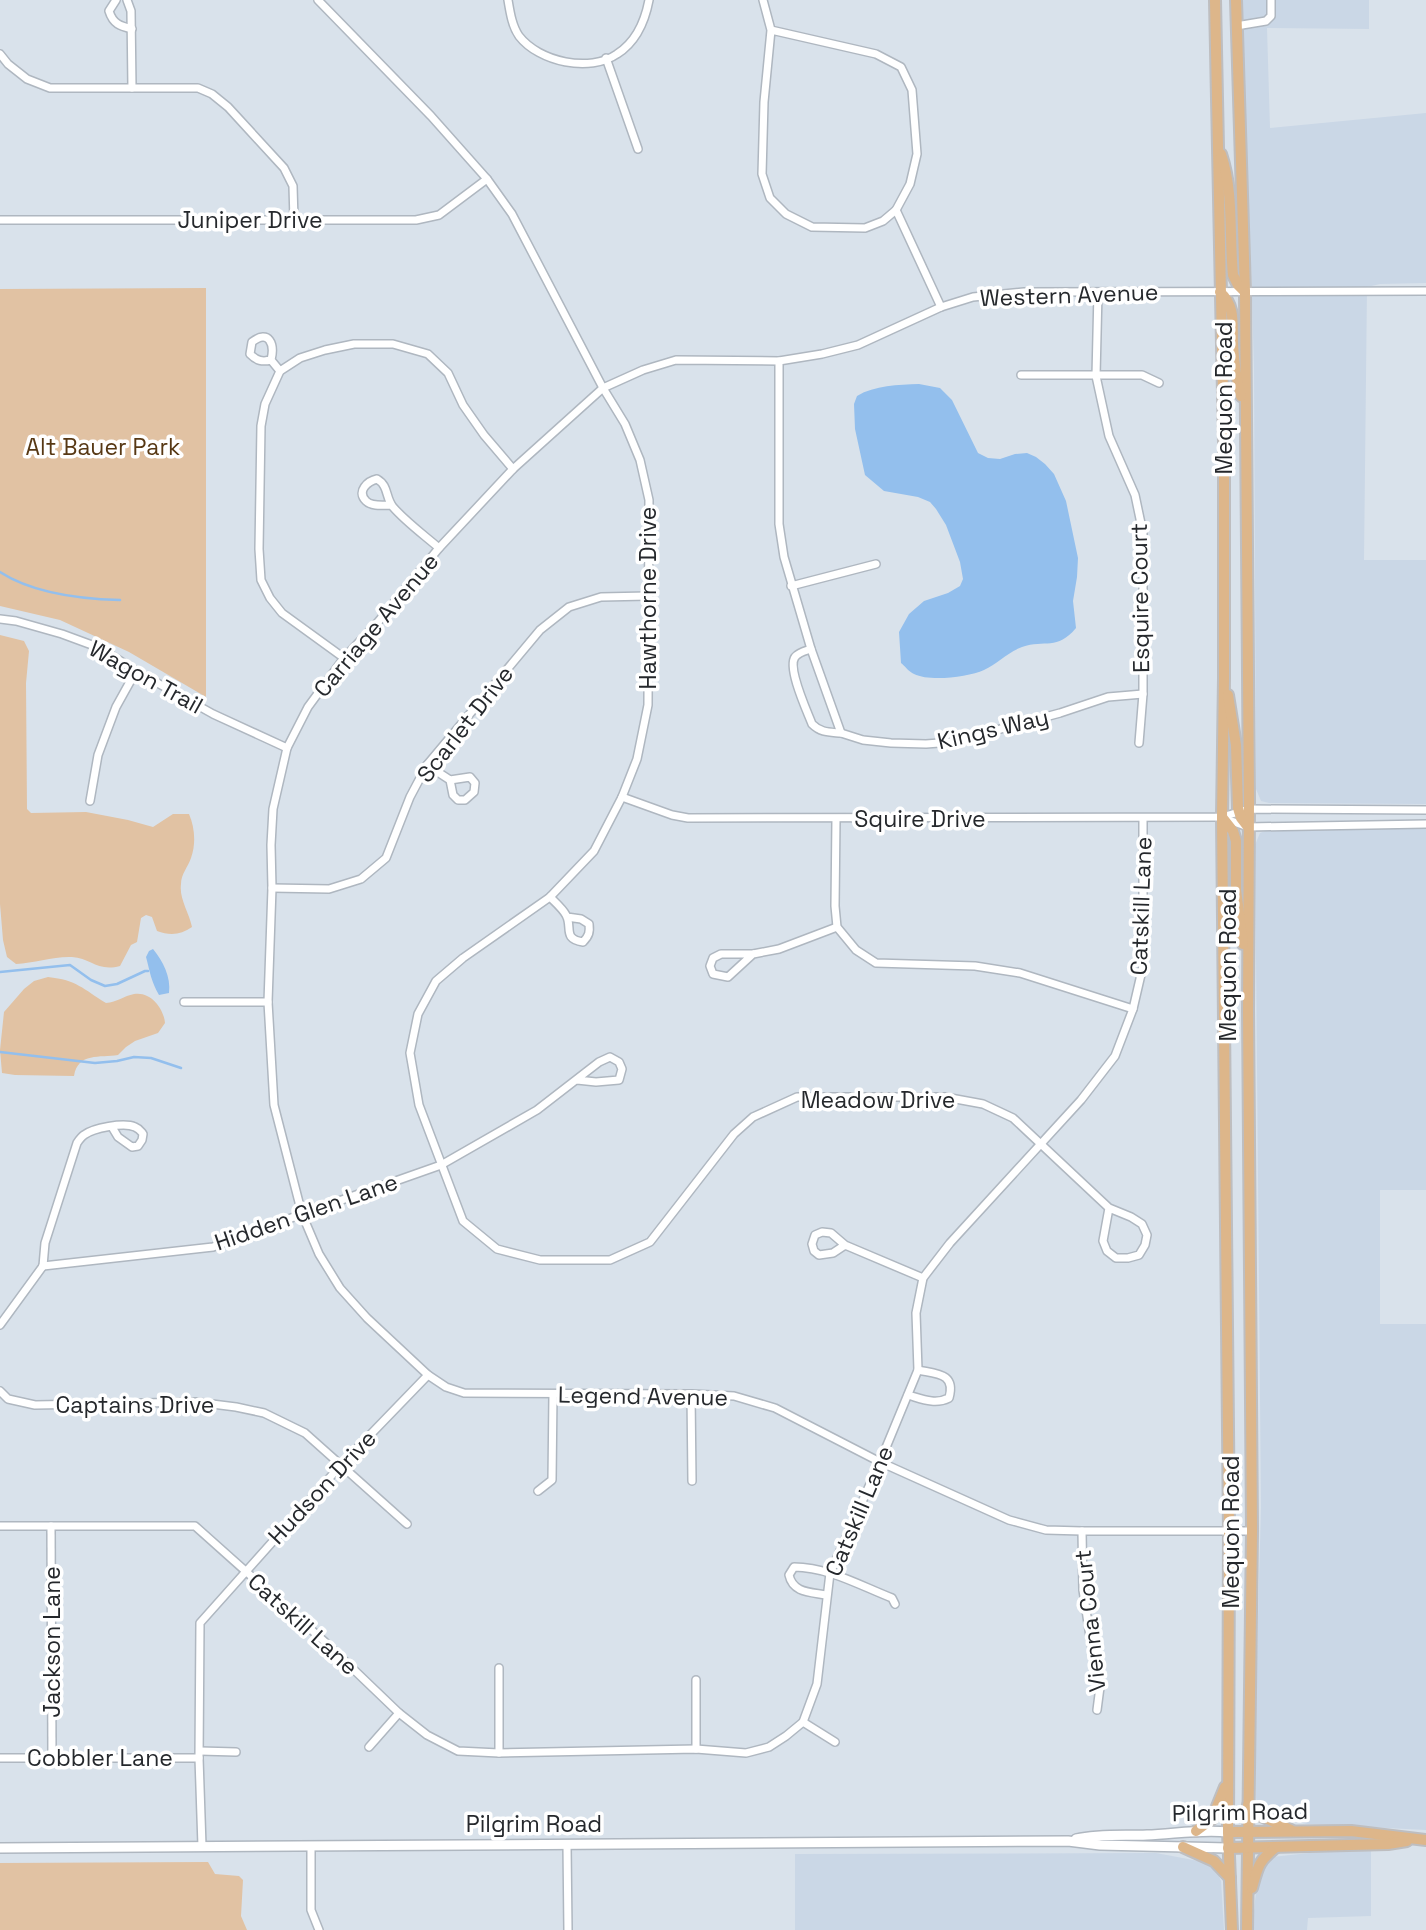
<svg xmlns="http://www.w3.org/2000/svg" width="1426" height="1930" font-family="'Space Grotesk',sans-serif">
	<rect width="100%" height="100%" fill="#d9e2eb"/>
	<!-- built -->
	<g fill="#cad7e6">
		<path d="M1241 0H1369V29L1267 28 1270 128 1426 113V283L1380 284 1367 287 1364 560H1426V804L1269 803 1261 801 1256 789 1254 368 1251 265 1246 196Z"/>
		<path d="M1426 828V1190H1380V1324H1426V1830L1307 1824 1266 1815 1261 1812 1257 1806 1256 1797 1255 1730 1261 1507 1255 845 1260 833 1268 830Z"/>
		<path d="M1328 1851H1371V1916L1308 1918 1307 1930H1252L1256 1892 1261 1867 1272 1857Z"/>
		<path d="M1156 1853 1204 1862 1216 1869 1221 1881 1224 1930H795V1854Z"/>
	</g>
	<!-- green -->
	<g fill="#e1c2a3">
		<path d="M206 288V697L129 652 60 620 0 606V289Z"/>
		<path d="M0 635 24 641 29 651 26 683 27 809 31 813 86 812 128 820 153 827 173 814H189C195 828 196 844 191 858 188 867 181 874 181 884 179 899 189 912 192 927 181 935 170 936 157 931L152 917 146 915 141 918 137 942 131 945 120 966C97 972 91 958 72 957 55 956 34 963 16 964L7 957 3 940 0 904Z"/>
		<path d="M48 977C77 980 83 989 106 1003 117 1002 124 996 134 994 151 991 164 1009 165 1023L158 1033 135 1041 126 1047 118 1055C100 1058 78 1052 74 1076L15 1075 2 1073 0 1050 4 1012 24 989 34 981Z"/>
		<path d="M208 1862 215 1874 239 1876 243 1880 241 1916 247 1930H0V1863Z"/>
	</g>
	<!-- water -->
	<g fill="#93bfed">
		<path d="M919 384 940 388 952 400 978 453 988 458 1000 459 1015 454 1027 453 1036 457 1045 464 1054 474 1066 501 1078 558 1077 577 1073 601 1076 628C1057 651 1045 639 1022 647 1008 652 997 664 984 670 968 677 930 682 914 674 909 672 905 666 901 663L899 632 909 614 924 601 948 593 960 586 963 579 960 562 946 525 936 509 930 502 918 497 884 491 865 475 855 429 854 404 857 396C875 385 898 385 919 384Z"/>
		<path d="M153 949C163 961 171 977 169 993L159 995C151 981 150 972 146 957L149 951Z"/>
	</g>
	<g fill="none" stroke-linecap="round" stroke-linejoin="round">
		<!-- stream -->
		<g stroke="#93bfed" stroke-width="2.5">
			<path d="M0 572C34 594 80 599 120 600"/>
			<path d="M0 972 70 965 91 980 105 986 117 984 145 971H148"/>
			<path d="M0 1052 95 1063 117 1061 134 1057 151 1058 181 1068"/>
		</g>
		<!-- minor casing -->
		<g stroke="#afb7c0" stroke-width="10">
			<g id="minor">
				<path d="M116 0 109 11C113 24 120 26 132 29"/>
				<path d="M127 0 131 11 132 88"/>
				<path d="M318 0 431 116 487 179 512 214 603 388 625 424 640 460 649 500 648 705 637 759 622 797 594 851 550 897 463 958 436 981 418 1014 410 1053 419 1105 463 1221 497 1249 540 1260H610L650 1242 734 1134 753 1117 797 1097H945L983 1104 1013 1118 1109 1208 1131 1217 1142 1224 1147 1235 1145 1245 1139 1255 1128 1258H1116L1107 1251 1103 1241 1109 1208"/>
				<path d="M508 0C510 12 512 26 519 36 539 62 590 73 617 54 636 42 645 21 649 0"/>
				<path d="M763 0 771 30 876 54 901 67 912 90 917 154 910 184 896 210 883 221 865 228 812 227 786 214 770 198 762 174 764 102 771 30"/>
				<path d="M1236 26 1266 21 1271 16V0"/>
				<path d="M0 54 8 64 27 79 50 88H198L212 94 228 107 284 168 293 186 294 220"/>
				<path d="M606 58 638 149"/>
				<path d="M896 210 941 307"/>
				<path d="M0 220H416L439 215 487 179"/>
				<path d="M1098 292 1096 376 1109 436 1135 495 1143 533V694L1139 743"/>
				<path d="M271 360C262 362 257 361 250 354L252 342C269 329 275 344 271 360L280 371"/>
				<path d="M779 361V524L784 557 811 649 841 733 863 740 891 743 926 744 952 742 1060 713 1108 697 1143 694"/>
				<path d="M1021 375H1142L1159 383"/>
				<path d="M391 505C384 505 372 507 366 501 356 491 368 481 377 479 389 486 385 497 393 507 406 522 424 535 439 548"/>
				<path d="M791 586 876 564"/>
				<path d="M0 619 16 621 62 634 100 648 136 671 213 714 287 748"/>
				<path d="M811 649C805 651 799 652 795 657 787 668 807 711 812 724 821 733 829 732 841 733"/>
				<path d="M344 658 282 613 270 598 261 580 259 549 261 426 265 404 280 371 300 358 325 350 354 344H393L428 354 448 373 463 405 484 435 513 469"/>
				<path d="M427 765 450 780 470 777 475 783 474 792 465 800H458L453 795 450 780"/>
				<path d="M622 797 672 815 688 818 1222 817 1249 809 1426 810"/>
				<path d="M90 801 98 755 116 707 136 671"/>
				<path d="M1223 818 1248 827 1426 824"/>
				<path d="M836 819 835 906 837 927 856 950 876 963 975 966 1020 973 1133 1009"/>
				<path d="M272 888 329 889 361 879 386 858 410 797 427 765 540 630 569 607 601 597 648 596"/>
				<path d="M550 897C555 902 563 909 566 915 573 927 562 939 583 942 589 936 590 932 589 924L581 919 567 917"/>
				<path d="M753 954 728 977 713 974 710 966 713 958 721 954H753L779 949 837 927"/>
				<path d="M184 1002H268"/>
				<path d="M845 1245 833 1253 819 1255 814 1251 812 1244 815 1235 822 1232 831 1233 845 1245 923 1278"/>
				<path d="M43 1266 213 1247 302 1214 441 1165 537 1110 599 1062 610 1057 619 1062 622 1069 619 1080 596 1082 577 1080"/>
				<path d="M43 1266 45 1243 77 1143C79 1140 81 1137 84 1135 93 1128 124 1122 135 1127 140 1129 140 1130 143 1134L142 1140 138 1146 132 1147 118 1137 112 1127"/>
				<path d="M0 1325 43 1266"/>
				<path d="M0 1391 8 1399 35 1405 196 1402 236 1407 264 1413 305 1433 407 1524"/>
				<path d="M691 1394 692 1481"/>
				<path d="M908 1395C922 1399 935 1405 949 1398 956 1373 937 1374 918 1370"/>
				<path d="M538 1491 552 1480 553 1394"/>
				<path d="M0 1526H195L325 1642 399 1713 427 1735 458 1751 499 1753 696 1749 746 1753 769 1747 786 1736 803 1722 817 1684 830 1573 880 1462 918 1370 916 1313 923 1278 950 1243 1081 1100 1115 1056 1133 1009 1143 966V818"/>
				<path d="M51 1526 52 1758"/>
				<path d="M1082 1531 1083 1590 1091 1643 1100 1687 1097 1710"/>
				<path d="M1252 1531H1082L1046 1530 1009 1520 880 1462 775 1408 734 1396 691 1394 464 1393 446 1387 428 1375 367 1318 340 1288 319 1254 302 1214 274 1105 268 1002 272 888 271 845 273 809 287 748 308 707 344 658 378 622 439 548 513 469 603 388 643 370 676 360 779 361 822 354 858 345 941 307 973 297 1024 292 1426 291"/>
				<path d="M826 1595C810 1592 793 1593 789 1575L794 1567C828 1567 861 1586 892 1598L895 1604"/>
				<path d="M499 1668V1753"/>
				<path d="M696 1680V1749"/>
				<path d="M803 1722 835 1742"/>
				<path d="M369 1747 399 1713"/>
				<path d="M200 1751 236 1752"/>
				<path d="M0 1758H199"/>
				<path d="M567 1845 568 1930"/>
				<path d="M202 1846 199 1758 200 1623 341 1465 428 1375"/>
				<path d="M311 1847V1910L319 1930"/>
			</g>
		</g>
		<!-- tertiary casing -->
		<g stroke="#afb7c0" stroke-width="12">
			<g id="tertiary">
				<path d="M1076 1839C1100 1834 1123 1836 1147 1835 1174 1834 1201 1829 1228 1832"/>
				<path d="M0 1848 1068 1841 1100 1845 1228 1848"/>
			</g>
		</g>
		<!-- primary casing -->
		<g stroke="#bebec0" stroke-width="14">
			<g id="primary">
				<path d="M1215 0 1224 443V678L1222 817 1229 1531 1228 1832 1232 1930"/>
				<path d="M1236 0 1245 292 1249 801 1248 1010 1252 1531 1247 1930"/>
				<path d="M1221 154C1234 193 1229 234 1233 275L1238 285 1245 292"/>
				<path d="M1220 292C1236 306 1232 325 1233 345 1234 362 1236 379 1241 396"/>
				<path d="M1228 695 1236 745 1238 808 1241 818 1248 827"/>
				<path d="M1222 817 1233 831 1236 841V890L1243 944"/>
				<path d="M1248 1805 1257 1814 1291 1830"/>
				<path d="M1196 1831 1212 1819 1225 1787"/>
				<path d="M1228 1832 1351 1831 1426 1840"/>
				<path d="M1183 1847 1214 1861 1230 1878"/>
				<path d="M1228 1848 1388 1844 1407 1841"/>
				<path d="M1252 1888C1258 1866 1258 1862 1276 1847"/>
			</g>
		</g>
		<!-- minor -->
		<use href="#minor" stroke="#fff" stroke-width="7"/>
		<!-- tertiary -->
		<use href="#tertiary" stroke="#fff" stroke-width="9"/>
		<!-- primary -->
		<use href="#primary" stroke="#ddb68a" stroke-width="10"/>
	</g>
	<g text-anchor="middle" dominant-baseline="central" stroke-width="7" stroke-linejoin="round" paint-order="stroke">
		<!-- street labels -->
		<g font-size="23" fill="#25282c" stroke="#fff">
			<text x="250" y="220">Juniper Drive</text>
			<text transform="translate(1069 295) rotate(-2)">Western Avenue</text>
			<text transform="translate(1224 398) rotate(-90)">Mequon Road</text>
			<text transform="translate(648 598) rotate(-90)">Hawthorne Drive</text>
			<text transform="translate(1140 598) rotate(-91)">Esquire Court</text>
			<text transform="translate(376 625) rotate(-50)">Carriage Avenue</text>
			<text transform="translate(146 677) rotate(29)">Wagon Trail</text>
			<text transform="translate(465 724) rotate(-52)">Scarlet Drive</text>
			<text transform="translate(993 729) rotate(-13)">Kings Way</text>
			<text x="920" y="819">Squire Drive</text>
			<text transform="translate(1141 906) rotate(-88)">Catskill Lane</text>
			<text transform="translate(1228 965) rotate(-90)">Mequon Road</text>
			<text x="878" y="1100">Meadow Drive</text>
			<text transform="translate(306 1212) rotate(-19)">Hidden Glen Lane</text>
			<text transform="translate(643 1396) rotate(1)">Legend Avenue</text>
			<text x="135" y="1405">Captains Drive</text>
			<text transform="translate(322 1487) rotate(-47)">Hudson Drive</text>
			<text transform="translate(859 1511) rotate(-67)">Catskill Lane</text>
			<text transform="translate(1231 1532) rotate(-90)">Mequon Road</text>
			<text transform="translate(1090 1621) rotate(-96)">Vienna Court</text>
			<text transform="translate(303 1624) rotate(42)">Catskill Lane</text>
			<text transform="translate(52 1642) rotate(-90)">Jackson Lane</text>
			<text x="100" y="1758">Cobbler Lane</text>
			<text transform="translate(1240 1812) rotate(-1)">Pilgrim Road</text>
			<text x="534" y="1824">Pilgrim Road</text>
		</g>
		<!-- park labels -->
		<g font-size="23" fill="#573814" stroke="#fff">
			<text x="103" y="447">Alt Bauer Park</text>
		</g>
	</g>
</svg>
